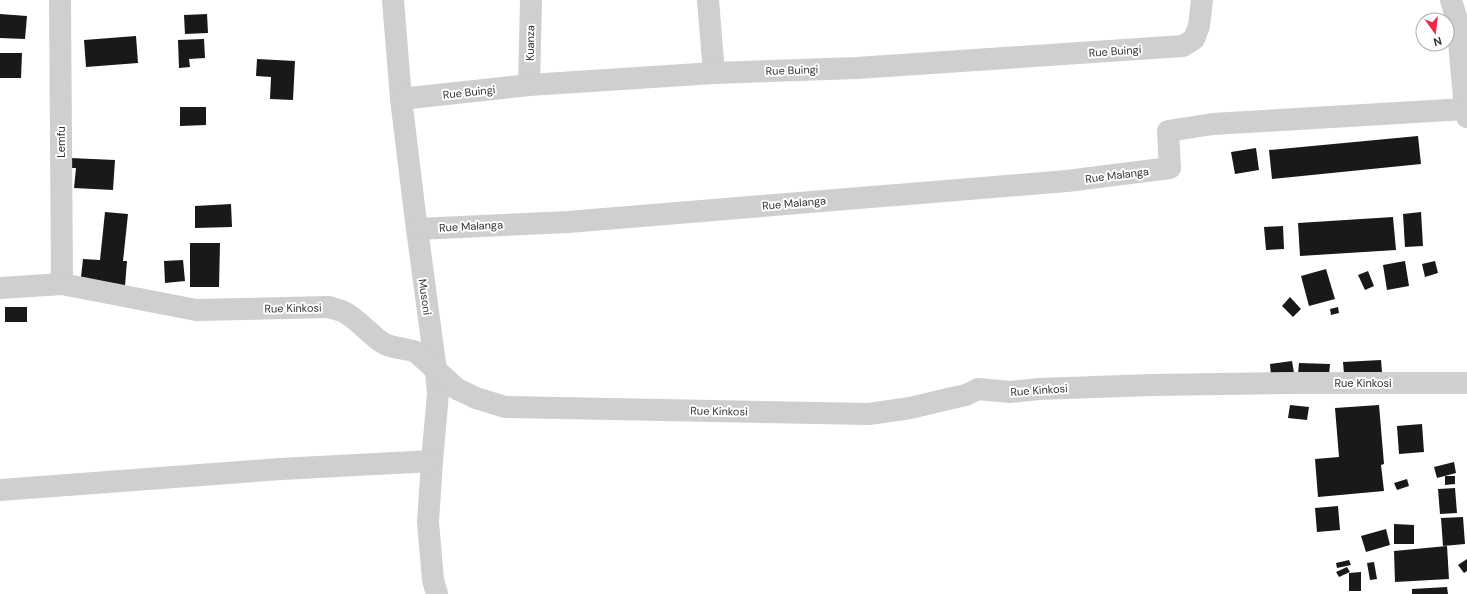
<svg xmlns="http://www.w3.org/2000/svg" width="1467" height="594" font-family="'DM Sans',sans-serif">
	<rect width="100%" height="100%" fill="#fff"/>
	<!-- building -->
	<g fill="#191919">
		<path d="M0 14 27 16 25 39 0 38Z"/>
		<path d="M207 14 208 33 185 34 184 15Z"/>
		<path d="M136 36 138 63 86 67 84 40Z"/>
		<path d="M204 39 205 58 189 59 190 67 179 68 178 40Z"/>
		<path d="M0 53H22L21 78H0Z"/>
		<path d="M257 59 295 61 293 100 270 99 271 77 256 76Z"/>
		<path d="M180 107H206V125L180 126Z"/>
		<path d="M1418 136 1421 164 1272 179 1269 150Z"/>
		<path d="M1256 148 1259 170 1235 174 1231 152Z"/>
		<path d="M70 158 115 160 113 190 74 188 76 168H70Z"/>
		<path d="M231 204 232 227 195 228V206Z"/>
		<path d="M105 212 128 214 123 261H127L125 286 81 277 83 259 100 260Z"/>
		<path d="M1421 212 1423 246 1405 247 1403 214Z"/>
		<path d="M1393 217 1396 250 1300 256 1298 223Z"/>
		<path d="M1283 226 1284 249 1266 250 1264 227Z"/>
		<path d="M190 243H220L219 287H190Z"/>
		<path d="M183 260 185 281 165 283 164 261Z"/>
		<path d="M1405 261 1409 286 1387 290 1383 265Z"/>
		<path d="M1435 261 1438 273 1425 277 1422 264Z"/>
		<path d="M1326 269 1335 299 1309 306 1301 276Z"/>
		<path d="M1368 271 1374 286 1365 290 1358 275Z"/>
		<path d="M1290 297 1301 309 1293 317 1282 306Z"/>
		<rect x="5" y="307" width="22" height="15"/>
		<path d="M1338 307 1339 313 1331 315 1330 309Z"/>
		<path d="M1381 360 1382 372 1344 374 1343 362Z"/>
		<path d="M1292 361 1294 373 1271 376 1270 364Z"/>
		<path d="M1299 363 1330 364 1329 375 1298 374Z"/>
		<path d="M1290 405 1309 407 1307 420 1288 418Z"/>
		<path d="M1379 405 1384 464 1381 465 1384 491 1318 497 1315 459 1339 457 1335 408Z"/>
		<path d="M1422 424 1424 452 1399 454 1397 426Z"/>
		<path d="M1454 462 1456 473 1437 478 1434 467Z"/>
		<path d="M1445 476H1455V484L1445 485Z"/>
		<path d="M1407 479 1409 486 1397 490 1394 483Z"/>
		<path d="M1455 488 1457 513 1440 514 1438 489Z"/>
		<path d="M1338 506 1340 530 1317 532 1315 508Z"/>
		<path d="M1463 517 1465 544 1443 546 1441 518Z"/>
		<path d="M1394 524 1414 525V544H1394Z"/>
		<path d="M1386 529 1390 545 1366 552 1361 536Z"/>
		<path d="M1447 546 1449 579 1395 582 1394 551Z"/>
		<path d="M1467 559V571L1464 573 1458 565Z"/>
		<path d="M1349 560 1351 565 1337 568 1336 563Z"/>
		<path d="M1374 562 1377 579 1370 580 1367 563Z"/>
		<path d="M1347 567 1350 572 1339 577 1336 572Z"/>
		<path d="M1361 572V591H1349V573Z"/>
		<path d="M1447 587 1448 594H1412V589Z"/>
	</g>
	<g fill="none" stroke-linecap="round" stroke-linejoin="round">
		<!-- minor -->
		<g stroke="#cfcfcf" stroke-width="22">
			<path d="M60 0 62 284"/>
			<path d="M393 0 401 99 415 214 436 371 438 394 432 461 428 522 433 580 437 594"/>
			<path d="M708 0 714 73"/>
			<path d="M1451 0 1457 20 1465 109 1467 117"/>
			<path d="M529 85 531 0"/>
			<path d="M401 99 529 85 714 73 857 68 1183 46 1194 39 1199 26 1202 0"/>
			<path d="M417 229 568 222 1067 181 1170 168 1168 131 1213 124 1465 109"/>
			<path d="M0 288 62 284 196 310 329 307C334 309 340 310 344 312 359 320 369 334 383 343 393 349 406 348 416 352L457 389 476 398 505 407 869 414 910 408 952 398 966 395 978 389 1010 392 1039 389 1151 385 1291 383H1467"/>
			<path d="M0 490 281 469 432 461"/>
		</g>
	</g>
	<g text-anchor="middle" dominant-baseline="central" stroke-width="4" stroke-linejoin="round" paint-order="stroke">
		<!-- street labels -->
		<g font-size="11" fill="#323232" stroke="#fff">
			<text transform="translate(530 43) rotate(-89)">Kuanza</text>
			<text transform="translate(1115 51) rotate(-4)">Rue Buingi</text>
			<text transform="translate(792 70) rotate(-2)">Rue Buingi</text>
			<text transform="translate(469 92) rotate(-6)">Rue Buingi</text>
			<text transform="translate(61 142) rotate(-90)">Lemfu</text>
			<text transform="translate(1117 175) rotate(-7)">Rue Malanga</text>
			<text transform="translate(794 203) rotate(-5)">Rue Malanga</text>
			<text transform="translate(471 226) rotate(-3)">Rue Malanga</text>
			<text transform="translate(425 297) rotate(82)">Musoni</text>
			<text transform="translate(293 308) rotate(-1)">Rue Kinkosi</text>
			<text x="1363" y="383">Rue Kinkosi</text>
			<text transform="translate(1039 390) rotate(-4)">Rue Kinkosi</text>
			<text transform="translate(719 411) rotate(1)">Rue Kinkosi</text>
		</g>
	</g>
	<!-- north arrow -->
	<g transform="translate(1435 32) rotate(165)"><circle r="19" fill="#ffffff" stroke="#adadad"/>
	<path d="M0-3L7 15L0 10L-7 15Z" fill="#f52746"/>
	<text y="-6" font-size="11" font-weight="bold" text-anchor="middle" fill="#323232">N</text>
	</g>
</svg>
